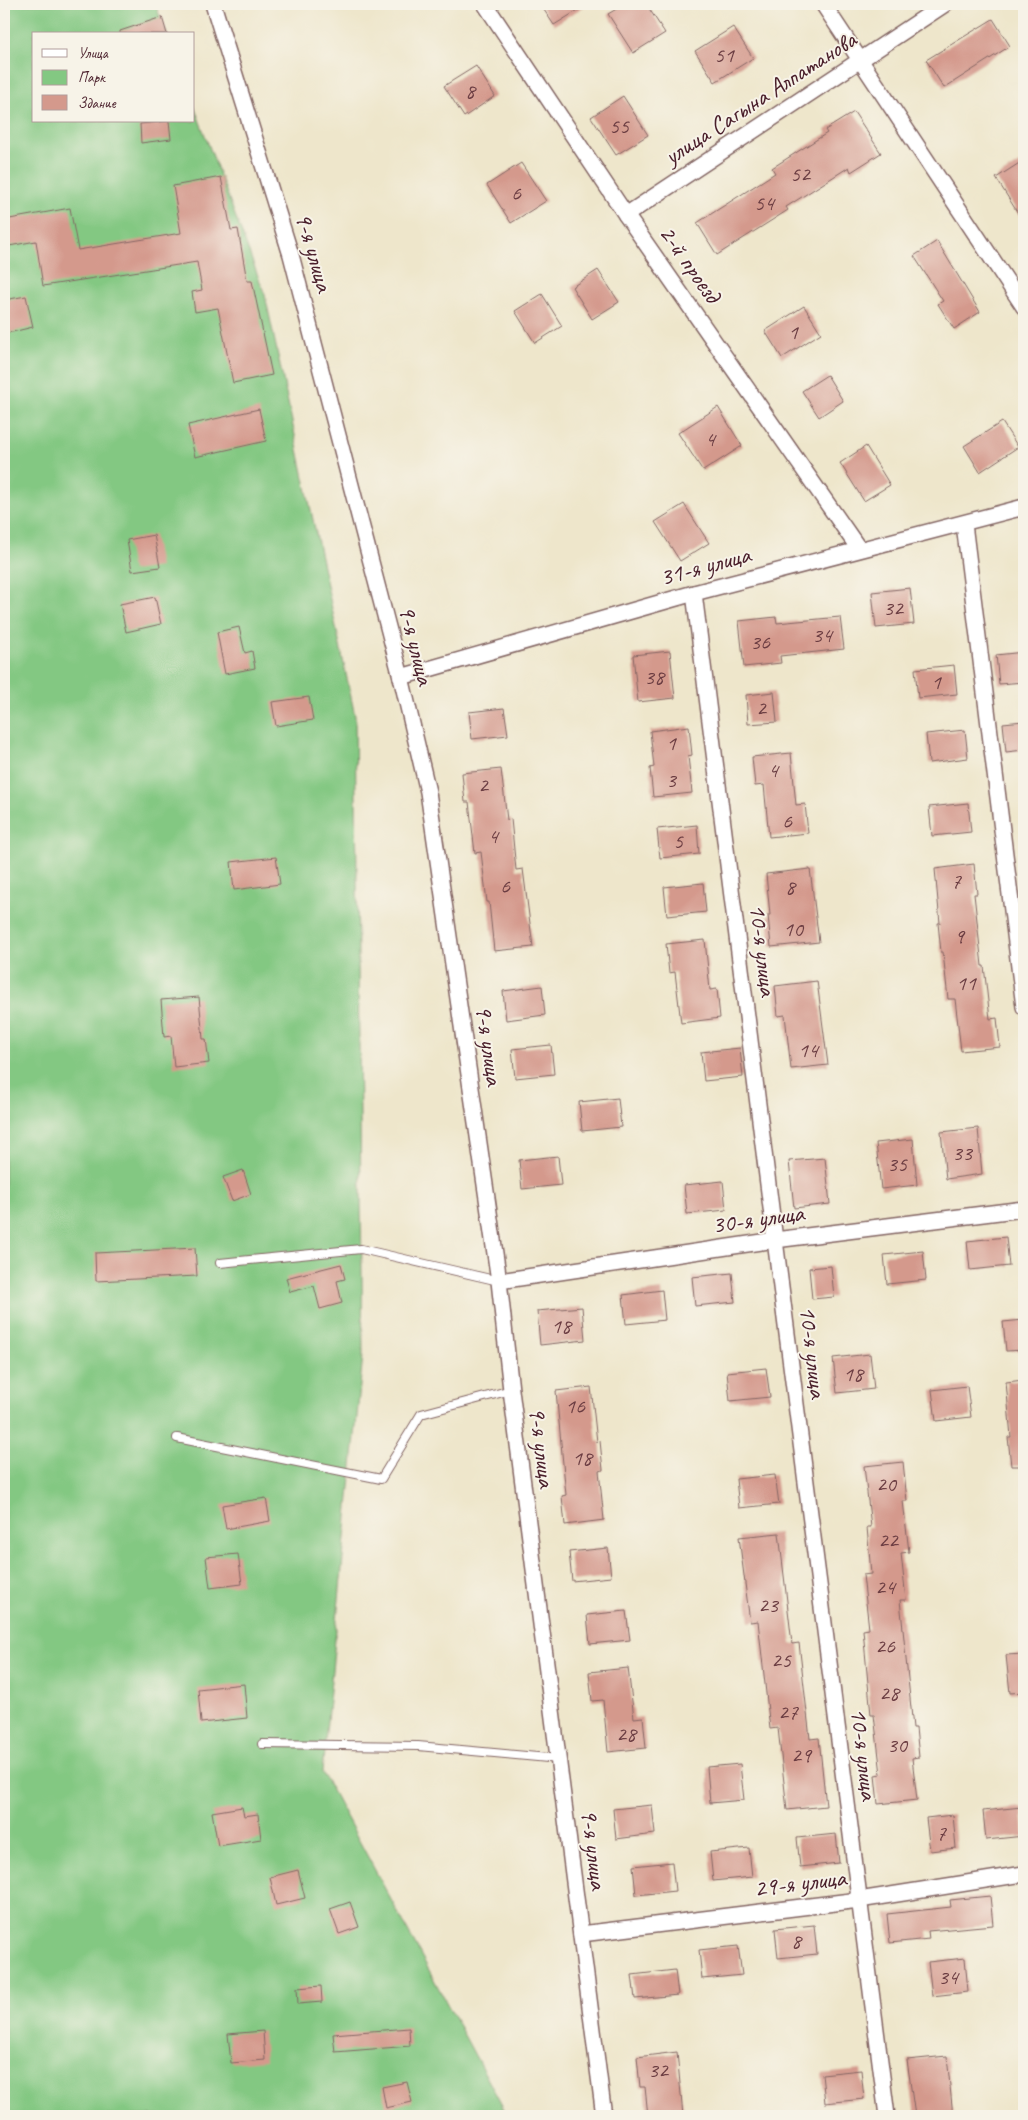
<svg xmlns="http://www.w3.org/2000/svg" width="1028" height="2120" font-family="Caveat,sans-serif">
	<rect width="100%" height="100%" fill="#f7f3e8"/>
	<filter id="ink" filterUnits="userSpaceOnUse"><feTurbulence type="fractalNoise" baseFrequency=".02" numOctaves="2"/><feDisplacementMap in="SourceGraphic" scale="10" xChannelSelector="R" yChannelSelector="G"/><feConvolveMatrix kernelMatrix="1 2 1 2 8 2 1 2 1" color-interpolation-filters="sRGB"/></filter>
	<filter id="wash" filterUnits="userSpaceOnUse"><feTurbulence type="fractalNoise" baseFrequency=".0096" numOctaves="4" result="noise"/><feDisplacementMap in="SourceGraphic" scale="20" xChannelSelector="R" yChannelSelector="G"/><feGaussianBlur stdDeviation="1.12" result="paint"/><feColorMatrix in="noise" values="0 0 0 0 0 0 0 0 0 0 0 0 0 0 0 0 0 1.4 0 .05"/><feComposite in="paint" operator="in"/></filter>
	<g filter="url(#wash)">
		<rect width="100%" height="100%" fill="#eee6cb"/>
		<!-- green -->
		<path fill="#83c882" stroke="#667456" d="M4 4H155L167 34H34V121H194V106L265 295 355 716 363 1355 322 1772 505 2111 506 2116H4Z"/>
		<g id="blocks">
			<!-- building -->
			<g fill="#d4998c">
				<path d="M540 4H588L554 25Z"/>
				<path d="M625 4H646L665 33 633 53 608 14Z"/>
				<path d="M162 17 167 34H120V31Z"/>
				<path d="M993 19 1010 46 944 88 926 60Z"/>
				<path d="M733 27 753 58 715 82 695 51Z"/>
				<path d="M476 66 495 96 464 117 444 86Z"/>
				<path d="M623 96 648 135 616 155 591 117Z"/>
				<path d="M854 112 881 153 851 172 849 167 786 207 788 210 717 255 697 223 775 173 772 168 827 133 825 130Z"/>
				<path d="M169 121 171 139 141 143 140 124Z"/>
				<path d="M1024 160V223L996 178Z"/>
				<path d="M521 163 546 201 511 223 487 185Z"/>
				<path d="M221 177 231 230 238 229 247 281H252L272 375 233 383 218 308 195 312 192 292 202 290 197 262 43 286 36 241 9 246 4 220 70 208 78 250 181 233 173 186Z"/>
				<path d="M937 241 980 312 954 329 938 304 943 301 914 256Z"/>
				<path d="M598 270 619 302 592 319 572 287Z"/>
				<path d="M542 294 562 326 535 343 515 311Z"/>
				<path d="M26 296 33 327 4 334V300Z"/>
				<path d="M804 306 821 333 782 358 765 331Z"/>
				<path d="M827 375 843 401 819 417 802 391Z"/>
				<path d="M718 407 742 446 703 471 678 433Z"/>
				<path d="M259 409 266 441 195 457 188 425Z"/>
				<path d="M1002 422 1018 447 980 472 964 446Z"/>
				<path d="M866 446 890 485 864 501 840 463Z"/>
				<path d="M684 504 709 543 680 561 655 522Z"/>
				<path d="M154 535 160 567 132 571 127 540Z"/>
				<path d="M910 588 914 624 876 628 872 592Z"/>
				<path d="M155 597 161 624 126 632 120 604Z"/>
				<path d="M776 617 777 623 840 617 844 649 780 656 781 663 744 667 739 621Z"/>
				<path d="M239 627 245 653 252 651 255 668 225 674 217 632Z"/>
				<path d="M670 651 675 698 638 702 633 655Z"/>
				<path d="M1024 652V682L999 684 996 655Z"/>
				<path d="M954 665 957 694 918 698 915 669Z"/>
				<path d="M774 692 777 722 748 724 746 695Z"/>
				<path d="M309 697 313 720 276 726 272 702Z"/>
				<path d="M504 708 508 735 472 739 469 712Z"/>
				<path d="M1024 721V750L1006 752 1003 723Z"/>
				<path d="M689 726 692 755 688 756 692 793 653 797 650 768 654 767 650 731Z"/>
				<path d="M965 730 968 758 929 763 926 734Z"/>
				<path d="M791 753 796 805 805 804 808 833 769 837 764 785 755 786 752 757Z"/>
				<path d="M501 769 507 820 511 819 516 870 523 869 533 947 494 951 489 902H487L481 852 475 853 469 802H465L462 773Z"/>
				<path d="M968 803 971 832 932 836 929 807Z"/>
				<path d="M697 825 699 854 660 858 657 829Z"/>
				<path d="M276 857 280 884 234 890 231 862Z"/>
				<path d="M974 864 977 894H974L982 966H984L990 1019 997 1018 1000 1047 961 1051 955 999H948L943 952H941L938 923H940L935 869Z"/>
				<path d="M810 869 819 942 771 947 768 915H770L766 874Z"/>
				<path d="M703 883 706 912 667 916 664 887Z"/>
				<path d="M705 940 710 990 717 989 720 1018 681 1023 675 972 669 973 666 944Z"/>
				<path d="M817 981 828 1065 791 1069 785 1015 778 1016 775 986Z"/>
				<path d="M542 986 545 1015 506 1020 503 991Z"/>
				<path d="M199 997 203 1039H206L209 1063 174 1067 171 1036 164 1037 161 1000Z"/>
				<path d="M551 1045 554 1074 515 1078 512 1049Z"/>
				<path d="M740 1048 743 1077 704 1081 701 1052Z"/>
				<path d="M618 1098 621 1127 582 1131 579 1102Z"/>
				<path d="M978 1128 982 1174 946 1179 941 1132Z"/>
				<path d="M913 1139 917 1185 881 1189 876 1143Z"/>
				<path d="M558 1156 561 1185 522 1189 519 1160Z"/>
				<path d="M825 1158 830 1204 794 1208 789 1161Z"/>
				<path d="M243 1170 251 1194 232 1201 223 1177Z"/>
				<path d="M723 1181 726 1210 687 1214 684 1185Z"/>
				<path d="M1006 1237 1009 1266 970 1270 967 1241Z"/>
				<path d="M195 1248 197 1276 96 1281 95 1253Z"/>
				<path d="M923 1251 926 1280 887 1284 884 1255Z"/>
				<path d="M341 1264 345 1279 337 1281 342 1303 320 1309 314 1286 290 1292 286 1278Z"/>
				<path d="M831 1266 834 1297 812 1299 809 1268Z"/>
				<path d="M732 1273 735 1302 695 1306 692 1277Z"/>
				<path d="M662 1290 665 1320 626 1324 623 1295Z"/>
				<path d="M582 1307 585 1340 540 1345 537 1311Z"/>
				<path d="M1024 1320V1350L1006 1351 1003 1322Z"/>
				<path d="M870 1354 874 1389 837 1393 833 1358Z"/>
				<path d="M766 1368 770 1397 730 1401 727 1372Z"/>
				<path d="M1024 1380V1466H1011L1008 1437H1011L1006 1382Z"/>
				<path d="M967 1386 971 1417 936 1421 932 1390Z"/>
				<path d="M591 1387 597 1442 600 1441 603 1470 599 1471 604 1520 565 1525 562 1496 566 1495 556 1391Z"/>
				<path d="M903 1462 907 1501H903L909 1552 901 1553 906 1600H900L913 1728H916L919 1757 912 1758 917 1800 878 1804 875 1775 881 1774 874 1715H871L863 1630 869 1629 863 1575 871 1574 867 1527H871L864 1466Z"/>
				<path d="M775 1475 779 1504 739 1508 736 1479Z"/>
				<path d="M266 1498 270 1521 226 1529 222 1505Z"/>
				<path d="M779 1533 792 1644 799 1643 810 1739 819 1738 826 1806 787 1810 778 1728 770 1729 758 1621 750 1622 739 1537Z"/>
				<path d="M608 1548 611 1577 572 1581 569 1552Z"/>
				<path d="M238 1554 242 1584 210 1588 206 1557Z"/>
				<path d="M626 1611 630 1640 590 1644 587 1615Z"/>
				<path d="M1024 1654V1692L1010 1693 1006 1655Z"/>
				<path d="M628 1668 634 1718 643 1717 646 1748 608 1752 603 1700 592 1701 589 1672Z"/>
				<path d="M244 1684 247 1718 201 1723 198 1689Z"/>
				<path d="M740 1764 744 1800 710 1803 707 1767Z"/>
				<path d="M652 1805 655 1834 616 1839 613 1809Z"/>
				<path d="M242 1807 244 1816 258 1814 261 1839 218 1846 212 1812Z"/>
				<path d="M1022 1807 1024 1836 986 1840 983 1811Z"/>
				<path d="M953 1815 956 1848 930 1851 926 1818Z"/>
				<path d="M836 1834 839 1863 800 1867 797 1838Z"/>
				<path d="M749 1848 752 1877 713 1881 710 1852Z"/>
				<path d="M672 1862 675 1891 636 1895 633 1866Z"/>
				<path d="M298 1870 305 1898 276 1905 270 1877Z"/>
				<path d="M990 1896 993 1925 928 1931 929 1939 890 1943 887 1914 951 1907 950 1900Z"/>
				<path d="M350 1902 359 1927 339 1934 330 1909Z"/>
				<path d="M814 1925 817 1954 778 1958 775 1929Z"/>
				<path d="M738 1946 742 1975 702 1979 699 1950Z"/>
				<path d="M965 1958 968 1992 932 1996 928 1962Z"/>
				<path d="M675 1970 678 1995 635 1999 632 1975Z"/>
				<path d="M321 1986 322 2002 298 2004 297 1988Z"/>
				<path d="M409 2028 410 2046 335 2052 333 2034Z"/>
				<path d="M263 2031 265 2060 231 2063 228 2034Z"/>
				<path d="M677 2052 683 2116H648L645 2087H640L637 2057Z"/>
				<path d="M947 2056 953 2116H915L907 2060Z"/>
				<path d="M861 2070 864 2099 825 2103 822 2074Z"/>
				<path d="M407 2082 412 2102 386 2108 382 2087Z"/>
			</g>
		</g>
	</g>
	<g filter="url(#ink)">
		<use href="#blocks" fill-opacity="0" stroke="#836563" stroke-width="1"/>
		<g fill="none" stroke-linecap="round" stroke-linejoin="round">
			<!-- lane casing -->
			<g stroke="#836563" stroke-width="10">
				<g id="lane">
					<path d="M220 1263 361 1249 499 1281"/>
					<path d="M177 1438 381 1479 421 1414 511 1390"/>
					<path d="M262 1744 418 1746 559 1759"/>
				</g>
			</g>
			<!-- street casing -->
			<g stroke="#836563" stroke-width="18">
				<g id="street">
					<path d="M213 4 291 255 401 677 428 792 499 1281 511 1390 604 2116"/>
					<path d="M485 4 626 215 859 549"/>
					<path d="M823 4 1024 307"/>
					<path d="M626 215 945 4"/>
					<path d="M964 524 1024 1007"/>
					<path d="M694 593 775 1240 887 2116"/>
					<path d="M401 677 694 593 1024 507"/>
					<path d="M499 1281 775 1240 1024 1209"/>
					<path d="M581 1934 859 1900 1024 1874"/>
				</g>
			</g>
			<!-- lane -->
			<use href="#lane" stroke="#fff" stroke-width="8"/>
			<!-- street -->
			<use href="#street" stroke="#fff" stroke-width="15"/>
		</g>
	</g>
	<g text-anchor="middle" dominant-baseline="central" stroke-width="4" stroke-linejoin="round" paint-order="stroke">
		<!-- number labels -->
		<g font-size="22" fill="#6c3e43">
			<text x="724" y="55">51</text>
			<text x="470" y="91">8</text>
			<text x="619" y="126">55</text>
			<text x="800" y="174">52</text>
			<text x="516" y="193">6</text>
			<text x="764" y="203">54</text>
			<text x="793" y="332">1</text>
			<text x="710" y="439">4</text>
			<text x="893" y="608">32</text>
			<text x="822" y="635">34</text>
			<text x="760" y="642">36</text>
			<text x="654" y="677">38</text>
			<text x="936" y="682">1</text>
			<text x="761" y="708">2</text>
			<text x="671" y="743">1</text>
			<text x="773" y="770">4</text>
			<text x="671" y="780">3</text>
			<text x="483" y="785">2</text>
			<text x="787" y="821">6</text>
			<text x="493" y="836">4</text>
			<text x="678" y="841">5</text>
			<text x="956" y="881">7</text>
			<text x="505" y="886">6</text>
			<text x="790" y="887">8</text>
			<text x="793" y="929">10</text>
			<text x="959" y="936">9</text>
			<text x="966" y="983">11</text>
			<text x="808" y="1050">14</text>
			<text x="962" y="1153">33</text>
			<text x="897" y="1164">35</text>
			<text x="561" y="1326">18</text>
			<text x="853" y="1374">18</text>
			<text x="575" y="1406">16</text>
			<text x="582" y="1458">18</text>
			<text x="886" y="1484">20</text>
			<text x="888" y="1540">22</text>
			<text x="885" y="1587">24</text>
			<text x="768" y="1605">23</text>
			<text x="885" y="1646">26</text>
			<text x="781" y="1660">25</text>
			<text x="889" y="1693">28</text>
			<text x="788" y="1712">27</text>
			<text x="626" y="1734">28</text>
			<text x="897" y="1745">30</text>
			<text x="801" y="1755">29</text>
			<text x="941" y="1833">7</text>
			<text x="796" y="1941">8</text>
			<text x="948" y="1977">34</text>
			<text x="658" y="2070">32</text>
		</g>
		<!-- street labels -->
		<g font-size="25" fill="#4a1f2b" stroke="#f7f3e8">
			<text transform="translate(760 98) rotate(-33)">улица Сагына Алпатанова</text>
			<text transform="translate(314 252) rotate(74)">9-я улица</text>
			<text transform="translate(690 264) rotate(55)">2-й проезд</text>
			<text transform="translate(705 566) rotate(-15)">31-я улица</text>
			<text transform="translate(416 645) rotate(76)">9-я улица</text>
			<text transform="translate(763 950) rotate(83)">10-я улица</text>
			<text transform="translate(489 1045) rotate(82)">9-я улица</text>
			<text transform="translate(758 1219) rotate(-8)">30-я улица</text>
			<text transform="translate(813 1352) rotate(83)">10-я улица</text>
			<text transform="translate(542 1447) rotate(83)">9-я улица</text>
			<text transform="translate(864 1754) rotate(83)">10-я улица</text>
			<text transform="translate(594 1849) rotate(83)">9-я улица</text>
			<text transform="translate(800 1883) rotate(-7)">29-я улица</text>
		</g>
	</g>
	<!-- margin -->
	<rect width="1028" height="2120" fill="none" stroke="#f7f3e8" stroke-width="20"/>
	<!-- legend -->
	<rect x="32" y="32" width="162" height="90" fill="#f7f3e8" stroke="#b29e9c"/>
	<rect x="42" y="49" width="25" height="8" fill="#ffffff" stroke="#b29e9c"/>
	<text x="78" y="58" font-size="15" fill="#4a1f2b">Улица</text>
	<rect x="42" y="70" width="25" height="15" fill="#83c882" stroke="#b29e9c"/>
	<text x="78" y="82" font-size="15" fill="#4a1f2b">Парк</text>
	<rect x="42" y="95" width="25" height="15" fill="#d4998c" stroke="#b29e9c"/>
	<text x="78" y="108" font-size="15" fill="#4a1f2b">Здание</text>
</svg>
